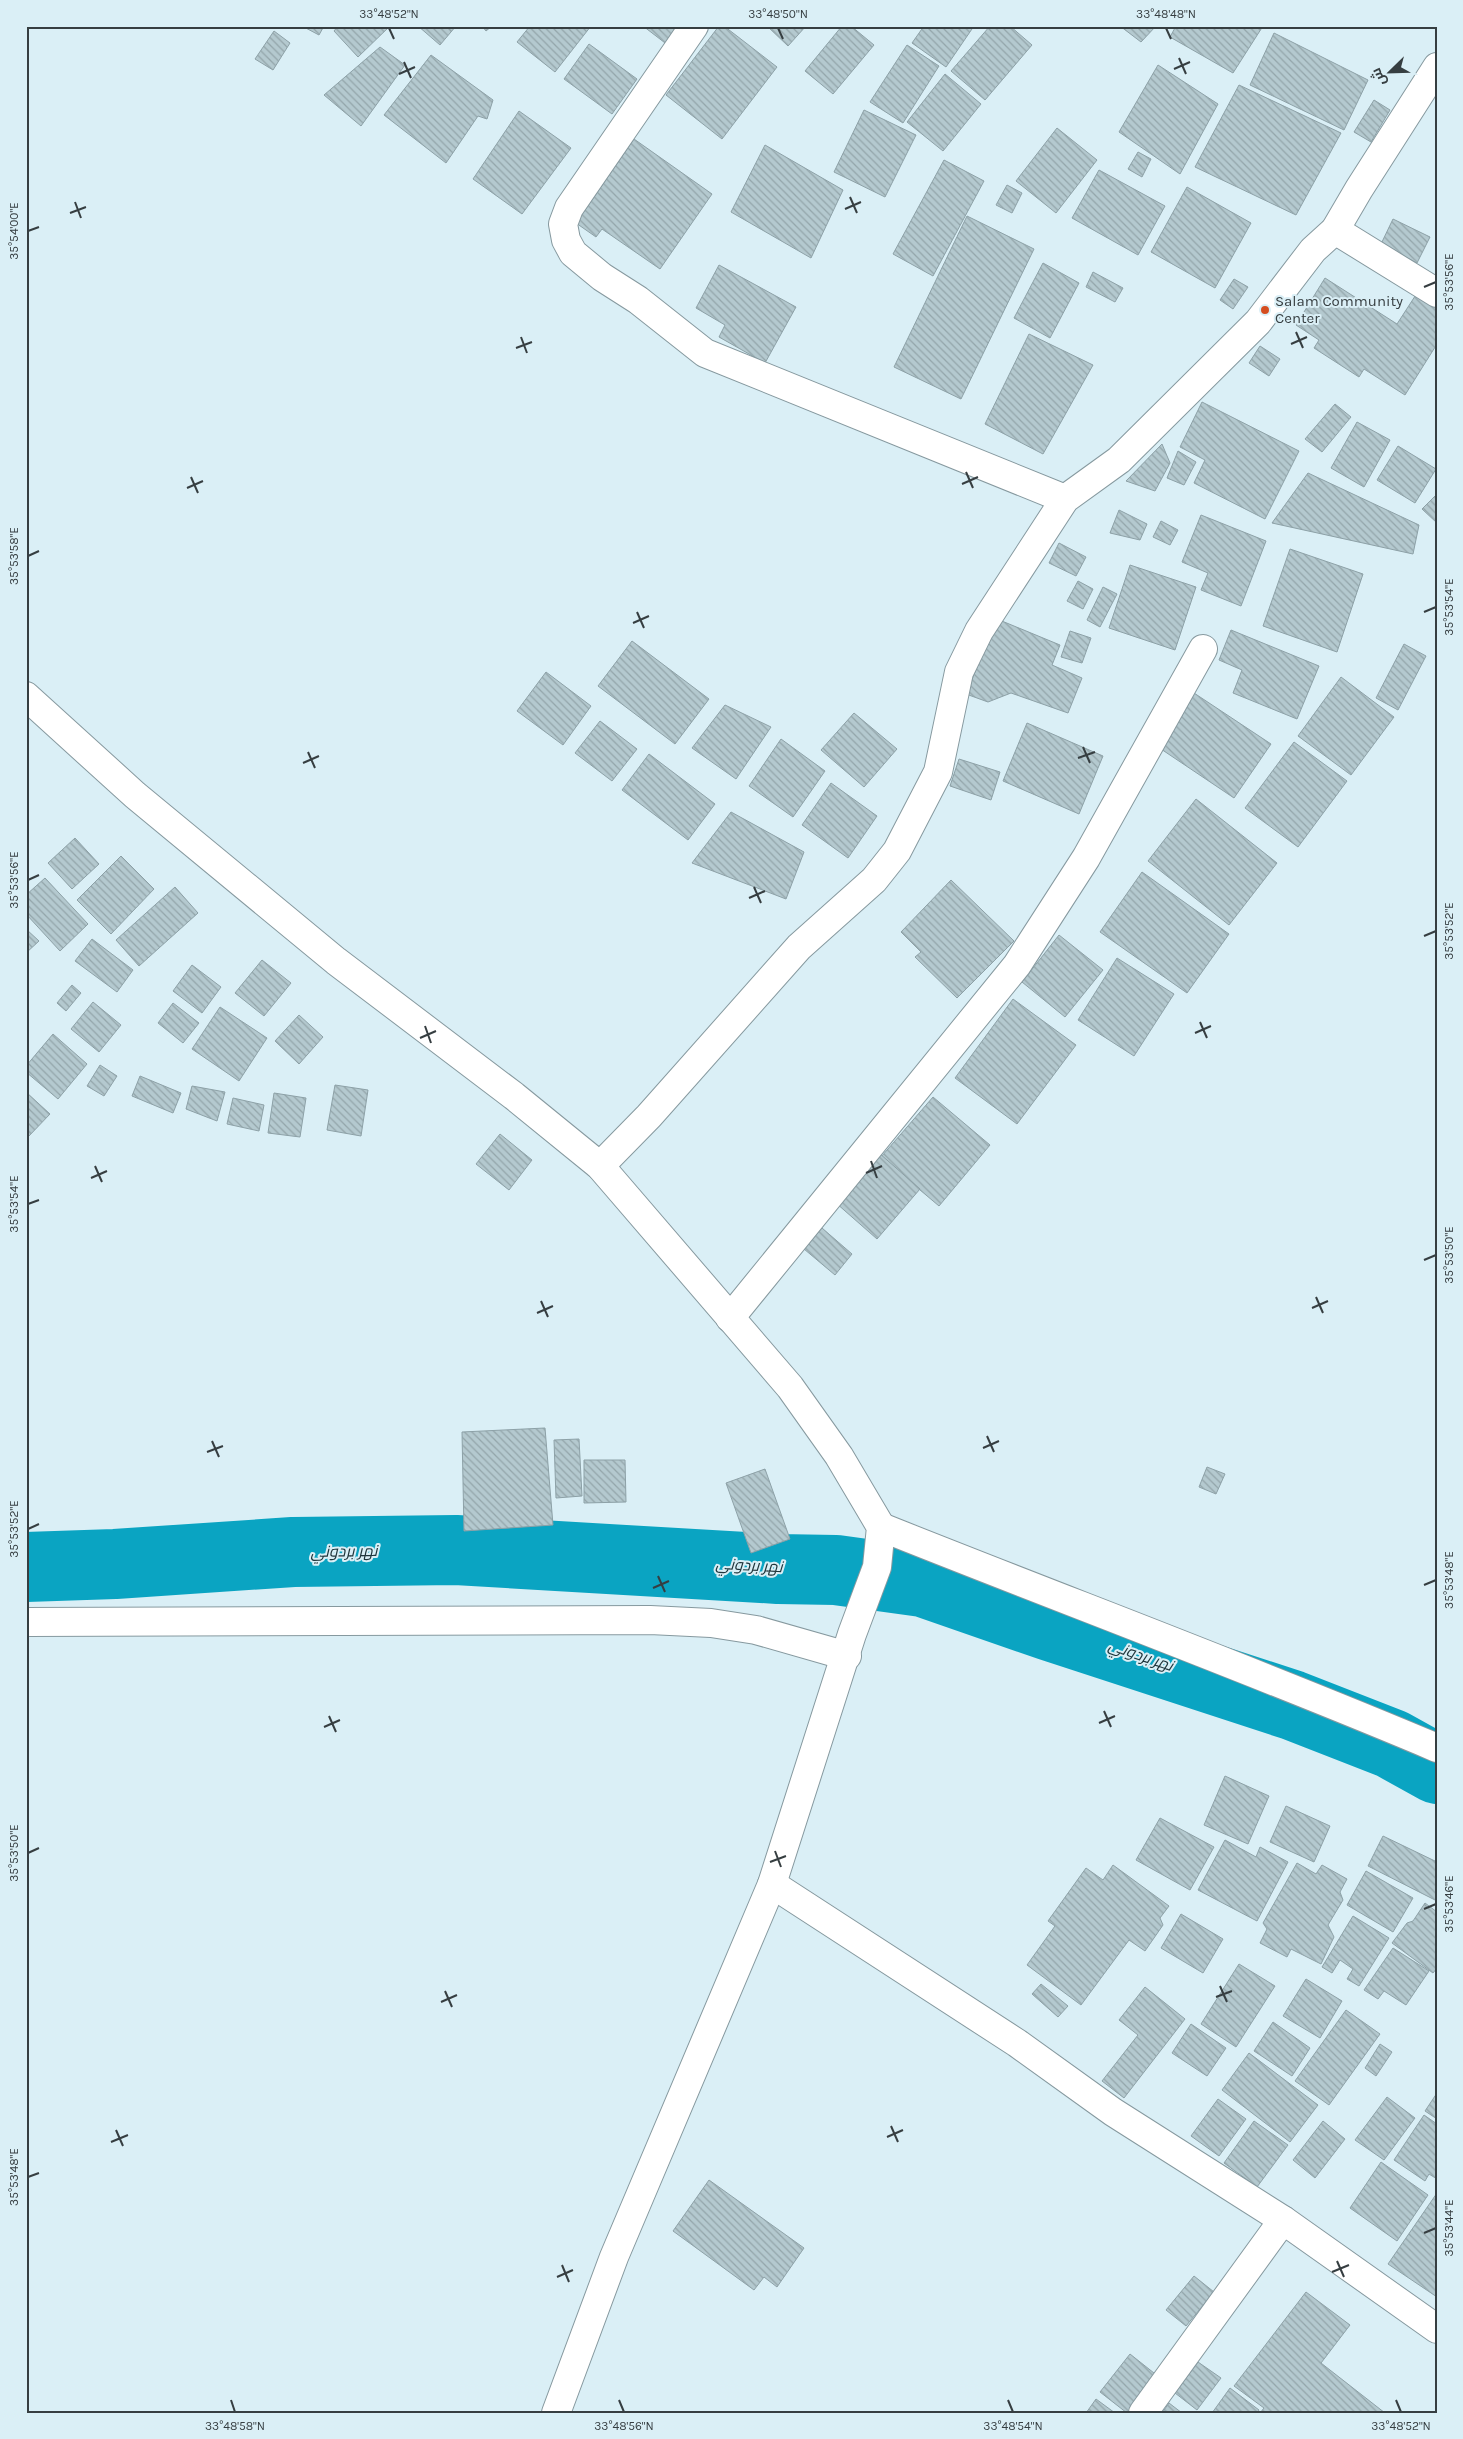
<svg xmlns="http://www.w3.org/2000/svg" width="1463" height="2439" font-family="Karla,Cairo,sans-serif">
	<defs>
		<pattern id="building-back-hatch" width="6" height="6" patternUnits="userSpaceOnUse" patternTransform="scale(1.25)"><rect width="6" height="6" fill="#b4c9cf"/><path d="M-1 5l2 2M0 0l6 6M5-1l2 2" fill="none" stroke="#93a5aa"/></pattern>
	</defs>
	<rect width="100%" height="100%" fill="#daeff6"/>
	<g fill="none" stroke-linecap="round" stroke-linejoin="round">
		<!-- river -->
		<path stroke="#0aa4c2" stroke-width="70" d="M26 1567 115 1564 293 1552 456 1550 778 1569 836 1570 923 1582 1050 1626 1292 1705 1392 1744 1437 1769"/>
	</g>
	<!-- building -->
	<g fill="url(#building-back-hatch)" stroke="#8da1a7">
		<path d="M302 26H324L319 35Z"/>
		<path d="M338 26H390L358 57 334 31Z"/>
		<path d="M418 26H456L440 45Z"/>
		<path d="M482 26H492L486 31Z"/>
		<path d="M530 26H591L555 72 517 42Z"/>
		<path d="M643 26H685L669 46Z"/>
		<path d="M719 26H724L777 67 722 139 666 95Z"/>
		<path d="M767 26H806L788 46Z"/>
		<path d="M842 26H851L874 45 833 94 805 71Z"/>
		<path d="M924 26H974L946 67 912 43Z"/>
		<path d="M990 26H1010L1032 45 985 100 951 71Z"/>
		<path d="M1120 26H1156L1141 42Z"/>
		<path d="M1176 26H1263L1233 73 1170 37Z"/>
		<path d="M274 31 290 43 273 70 255 59Z"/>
		<path d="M1274 33 1368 80 1344 130 1250 85Z"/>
		<path d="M589 44 637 79 612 114 564 79Z"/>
		<path d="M907 45 939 66 903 123 870 102Z"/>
		<path d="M380 47 405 65 361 126 324 95Z"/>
		<path d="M431 55 493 100 487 119 478 116 446 163 384 115Z"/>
		<path d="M1158 65 1218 104 1180 174 1119 132Z"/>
		<path d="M945 74 981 104 943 151 907 122Z"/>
		<path d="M1239 85 1341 133 1296 215 1195 167Z"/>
		<path d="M1374 100 1390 110 1371 142 1354 132Z"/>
		<path d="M864 110 916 135 885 197 834 172Z"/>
		<path d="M519 111 571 148 522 214 473 179Z"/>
		<path d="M1057 128 1097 160 1056 213 1016 181Z"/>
		<path d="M634 139 712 194 660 269 602 229 596 237 576 223Z"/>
		<path d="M765 145 843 190 811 258 731 212Z"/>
		<path d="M1138 152 1151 159 1142 177 1128 169Z"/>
		<path d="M944 160 984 181 933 276 893 254Z"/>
		<path d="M1099 170 1165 206 1138 255 1072 218Z"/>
		<path d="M1007 185 1022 193 1012 213 996 205Z"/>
		<path d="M1187 187 1251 223 1215 288 1151 252Z"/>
		<path d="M967 216 1034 249 961 399 894 367Z"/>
		<path d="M1393 219 1430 237 1417 263 1381 244Z"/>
		<path d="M1043 263 1079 283 1050 338 1014 318Z"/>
		<path d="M719 265 796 307 765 363 719 337 725 325 696 308Z"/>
		<path d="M1093 272 1123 288 1115 302 1086 287Z"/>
		<path d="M1325 278 1397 324 1419 290 1437 302V344L1405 395 1364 369 1359 377 1314 348 1319 340 1296 325Z"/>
		<path d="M1234 279 1248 287 1233 309 1220 300Z"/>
		<path d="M1029 334 1093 365 1043 454 985 424Z"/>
		<path d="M1260 346 1280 359 1269 376 1249 363Z"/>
		<path d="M1202 402 1299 451 1265 519 1194 483 1205 460 1180 447Z"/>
		<path d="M1335 404 1351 417 1322 452 1305 439Z"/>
		<path d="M1357 422 1390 440 1364 487 1331 468Z"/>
		<path d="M1162 444 1170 463 1155 491 1126 481Z"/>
		<path d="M1398 446 1436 469 1415 503 1377 480Z"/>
		<path d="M1178 451 1196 462 1184 485 1167 478Z"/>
		<path d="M1308 473 1419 525 1413 554 1272 523Z"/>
		<path d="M1437 494V523L1422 509Z"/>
		<path d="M1119 510 1147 524 1140 540 1110 533Z"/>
		<path d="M1201 515 1266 541 1241 606 1201 590 1208 573 1182 562Z"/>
		<path d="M1161 521 1178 530 1170 545 1153 537Z"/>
		<path d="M1059 543 1086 557 1076 576 1049 563Z"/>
		<path d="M1290 549 1363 574 1337 652 1263 626Z"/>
		<path d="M1130 565 1196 587 1175 650 1109 628Z"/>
		<path d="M1078 581 1093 589 1083 609 1067 601Z"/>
		<path d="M1103 587 1117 594 1100 627 1087 620Z"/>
		<path d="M997 619 1060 645 1052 665 1082 678 1068 713 1011 693 988 702 966 694Z"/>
		<path d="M1231 630 1319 666 1297 719 1233 693 1242 670 1219 660Z"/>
		<path d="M1070 631 1091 638 1082 663 1061 657Z"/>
		<path d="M632 641 709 699 675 744 598 686Z"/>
		<path d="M1404 644 1426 656 1398 710 1376 698Z"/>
		<path d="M546 672 591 706 563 745 517 711Z"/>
		<path d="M1341 677 1394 717 1351 775 1298 736Z"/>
		<path d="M1194 693 1271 744 1234 798 1158 747Z"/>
		<path d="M725 705 771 727 736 779 692 748Z"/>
		<path d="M854 713 897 749 864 787 821 750Z"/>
		<path d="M600 721 637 749 612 781 575 753Z"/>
		<path d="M1027 723 1103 756 1079 814 1003 781Z"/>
		<path d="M781 739 825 771 793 817 749 786Z"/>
		<path d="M1294 742 1347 781 1298 847 1245 808Z"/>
		<path d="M649 754 715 804 688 840 622 790Z"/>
		<path d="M959 759 1000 772 991 800 950 786Z"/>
		<path d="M831 783 877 816 848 858 802 825Z"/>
		<path d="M1196 799 1277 863 1229 925 1148 861Z"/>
		<path d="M731 812 804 852 786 899 692 863Z"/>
		<path d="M75 838 99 864 72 889 48 863Z"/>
		<path d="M121 856 154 889 111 934 77 900Z"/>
		<path d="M1142 872 1229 934 1187 993 1100 932Z"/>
		<path d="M45 878 88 924 60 951 26 914V895Z"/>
		<path d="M951 880 1014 941 957 998 915 957 921 952 901 932Z"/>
		<path d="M175 887 198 913 139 966 116 940Z"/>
		<path d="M26 929 39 941 26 953Z"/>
		<path d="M1059 935 1103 970 1065 1017 1022 982Z"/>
		<path d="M92 939 133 970 117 992 75 961Z"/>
		<path d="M1117 958 1174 994 1134 1056 1078 1020Z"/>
		<path d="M262 960 291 983 264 1016 235 993Z"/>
		<path d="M192 965 221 987 202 1013 173 991Z"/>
		<path d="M72 985 81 993 66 1011 57 1003Z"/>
		<path d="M1013 999 1076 1045 1017 1124 955 1078Z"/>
		<path d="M93 1002 121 1025 99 1052 71 1029Z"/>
		<path d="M173 1003 199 1023 183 1043 158 1023Z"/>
		<path d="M220 1007 267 1038 239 1081 192 1049Z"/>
		<path d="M299 1015 323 1037 299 1064 275 1041Z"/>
		<path d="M53 1034 87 1064 58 1099 26 1072V1066Z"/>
		<path d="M100 1065 117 1076 104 1096 87 1086Z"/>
		<path d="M140 1076 181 1093 173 1113 132 1096Z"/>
		<path d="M335 1085 368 1090 361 1136 327 1130Z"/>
		<path d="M192 1086 225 1092 217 1121 186 1109Z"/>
		<path d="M26 1092 50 1114 28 1137 26 1135Z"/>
		<path d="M274 1093 306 1098 300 1137 268 1133Z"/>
		<path d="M933 1097 990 1145 939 1206 881 1157Z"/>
		<path d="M233 1098 264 1105 259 1131 227 1124Z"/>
		<path d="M500 1134 532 1160 509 1190 476 1164Z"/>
		<path d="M879 1153 920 1189 877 1239 836 1203Z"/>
		<path d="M822 1228 852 1254 835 1275 804 1249Z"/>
		<path d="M545 1428 553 1525 464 1531 462 1432Z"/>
		<path d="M579 1439 582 1496 556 1498 554 1440Z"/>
		<path d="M584 1460H625L626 1502 584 1503Z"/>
		<path d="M1207 1467 1225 1474 1216 1494 1199 1487Z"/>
		<path d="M765 1469 790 1539 751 1553 726 1483Z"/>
		<path d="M1225 1776 1269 1796 1248 1844 1204 1825Z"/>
		<path d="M1286 1806 1330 1826 1314 1862 1270 1842Z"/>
		<path d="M1160 1818 1214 1847 1190 1890 1136 1860Z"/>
		<path d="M1383 1836 1437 1862V1901L1368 1866Z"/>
		<path d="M1225 1840 1256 1857 1260 1847 1288 1862 1257 1921 1198 1890Z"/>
		<path d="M1297 1863 1316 1874 1322 1865 1347 1879 1340 1892 1343 1900 1328 1925 1334 1937 1321 1964 1291 1949 1287 1957 1260 1943 1267 1929 1263 1923Z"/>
		<path d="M1113 1865 1169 1906 1160 1918 1163 1925 1145 1951 1129 1940 1081 2005 1027 1965 1055 1926 1048 1921 1086 1868 1103 1880Z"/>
		<path d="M1366 1871 1413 1898 1393 1932 1347 1905Z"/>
		<path d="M1425 1903 1437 1912V1968L1433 1973 1392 1943 1407 1923 1413 1921Z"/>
		<path d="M1181 1914 1223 1939 1203 1973 1161 1948Z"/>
		<path d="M1353 1916 1389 1938 1359 1986 1347 1979 1353 1969 1340 1960 1332 1973 1322 1967Z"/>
		<path d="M1393 1948 1429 1971 1406 2005 1384 1991 1378 1999 1364 1990Z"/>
		<path d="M1239 1964 1275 1986 1236 2047 1201 2024Z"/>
		<path d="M1306 1979 1342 2001 1320 2038 1283 2016Z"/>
		<path d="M1041 1984 1068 2006 1058 2017 1032 1994Z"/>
		<path d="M1145 1987 1185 2019 1124 2098 1102 2081 1138 2035 1119 2020Z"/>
		<path d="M1346 2010 1380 2034 1329 2105 1295 2081Z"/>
		<path d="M1273 2022 1310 2048 1292 2076 1254 2051Z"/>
		<path d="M1191 2024 1226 2048 1207 2076 1172 2053Z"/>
		<path d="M1380 2044 1392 2052 1376 2076 1365 2068Z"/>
		<path d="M1249 2053 1318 2105 1290 2142 1222 2090Z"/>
		<path d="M1437 2093V2119L1425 2111Z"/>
		<path d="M1387 2097 1415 2118 1384 2160 1355 2140Z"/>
		<path d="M1218 2099 1246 2119 1219 2156 1191 2136Z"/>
		<path d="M1424 2115 1437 2124V2179L1429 2174 1425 2181 1394 2160Z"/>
		<path d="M1254 2121 1288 2145 1257 2187 1224 2163Z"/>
		<path d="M1323 2121 1345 2139 1315 2178 1293 2160Z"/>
		<path d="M1381 2162 1428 2195 1397 2241 1350 2208Z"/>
		<path d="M709 2180 804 2248 777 2287 764 2277 754 2290 673 2231Z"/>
		<path d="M1437 2193V2297L1388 2264Z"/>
		<path d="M1194 2276 1214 2292 1186 2326 1166 2310Z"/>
		<path d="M1306 2292 1350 2325 1321 2363 1385 2413H1260L1264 2408 1234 2386Z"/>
		<path d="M1130 2354 1159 2377 1132 2413H1127L1100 2392Z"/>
		<path d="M1198 2362 1221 2378 1197 2410 1175 2393Z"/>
		<path d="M1230 2388 1259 2410 1257 2413H1212Z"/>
		<path d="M1096 2399 1115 2413H1086Z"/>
		<path d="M1169 2403 1182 2413H1162Z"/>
	</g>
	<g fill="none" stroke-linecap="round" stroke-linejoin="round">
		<!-- minor casing -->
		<g stroke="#86999f" stroke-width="30">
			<g id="minor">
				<path d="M694 26 569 208 563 224 566 240 573 253 602 277 638 300 705 353 1065 499"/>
				<path d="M1335 230 1437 293"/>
				<path d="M26 696 135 795 336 961 514 1096 600 1166 790 1387 839 1456 881 1527 877 1567 852 1634 772 1884 614 2257 556 2413"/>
				<path d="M600 1166 649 1116 799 947 874 880 897 851 938 772 959 672 979 631 1065 499 1119 460 1258 322 1313 250 1335 230 1359 189 1437 67"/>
				<path d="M730 1318 1017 965 1086 858 1203 649"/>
				<path d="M881 1527C1066 1601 1253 1670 1437 1748"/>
				<path d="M26 1622 650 1620 711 1623 756 1630 847 1656"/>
				<path d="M772 1884 1017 2043 1113 2112 1283 2220 1437 2329"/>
				<path d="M1143 2413 1283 2220"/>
			</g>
		</g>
		<!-- minor -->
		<use href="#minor" stroke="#fff" stroke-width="28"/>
	</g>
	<!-- ticks -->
	<path fill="none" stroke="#363e41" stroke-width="2" d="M389 28 394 39M778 28 783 39M1166 28 1171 39M1179 58 1186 74M404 62 411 78M1174 69 1190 62M399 74 415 67M850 197 857 213M75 202 81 218M845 209 861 202M70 213 86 207M28 231 39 227M1424 287 1436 282M1296 332 1303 348M521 337 527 353M1291 344 1307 337M516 348 532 342M966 472 973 488M191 477 198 493M962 484 978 477M187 488 203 481M28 556 39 551M637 612 644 628M1424 612 1436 607M633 623 649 616M1083 747 1090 763M308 752 315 768M1078 758 1095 752M303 763 319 756M28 880 39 875M754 887 761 903M749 898 765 891M1424 936 1436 931M1200 1022 1207 1038M425 1026 431 1043M1195 1033 1211 1026M420 1038 436 1031M871 1161 877 1178M95 1166 102 1182M866 1173 882 1166M91 1178 107 1171M28 1204 39 1200M1424 1260 1436 1255M1316 1297 1323 1313M541 1301 548 1317M1312 1308 1328 1301M537 1313 553 1306M987 1436 994 1452M212 1441 219 1457M983 1448 999 1441M207 1452 223 1446M28 1529 39 1524M658 1576 665 1592M1424 1585 1436 1580M653 1588 669 1581M1104 1711 1111 1727M329 1716 336 1732M1099 1723 1115 1716M324 1727 340 1720M775 1851 781 1867M28 1853 39 1848M770 1862 786 1856M1424 1909 1436 1904M1220 1986 1227 2002M445 1991 452 2007M1216 1997 1232 1991M441 2002 457 1995M891 2126 898 2142M116 2130 123 2146M887 2137 903 2130M111 2142 128 2135M28 2177 39 2173M1424 2233 1436 2228M1337 2261 1344 2277M562 2265 569 2282M1332 2272 1349 2265M557 2277 573 2270M231 2400 235 2412M619 2400 624 2412M1008 2400 1013 2412M1396 2400 1401 2412"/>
	<!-- markers -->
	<circle fill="#d54d1f" stroke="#daeff6" stroke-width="2" cx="1265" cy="310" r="5"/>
	<g text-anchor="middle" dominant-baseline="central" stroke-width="4" stroke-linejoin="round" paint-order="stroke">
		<!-- poi labels -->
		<g font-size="15" fill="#363e41" stroke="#daeff6" text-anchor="start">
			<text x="1275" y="301">Salam Community<tspan x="1275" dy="17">Center</tspan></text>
		</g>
		<!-- water labels -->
		<g font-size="16" font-style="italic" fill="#20363c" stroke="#daeff6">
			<text transform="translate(344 1551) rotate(-1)">نهر بردوني</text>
			<text transform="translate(749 1565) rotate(3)">نهر بردوني</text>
			<text transform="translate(1141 1655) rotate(19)">نهر بردوني</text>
		</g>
	</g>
	<!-- border -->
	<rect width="1463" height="2439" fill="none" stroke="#daeff6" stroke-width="55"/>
	<!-- north arrow -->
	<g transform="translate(1390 72) rotate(247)" stroke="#daeff6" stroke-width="4" paint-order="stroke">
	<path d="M0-4L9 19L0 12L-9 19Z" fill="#363e41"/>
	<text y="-8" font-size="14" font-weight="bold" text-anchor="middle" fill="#363e41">ش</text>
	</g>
	<rect x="28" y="28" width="1408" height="2384" fill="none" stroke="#363e41" stroke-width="2"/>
	<g font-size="12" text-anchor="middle" fill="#363e41">
		<text x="389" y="18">33°48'52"N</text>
		<text x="778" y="18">33°48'50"N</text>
		<text x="1166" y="18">33°48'48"N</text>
		<text transform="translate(14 231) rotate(-90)" y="4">35°54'00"E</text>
		<text transform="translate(1449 282) rotate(-90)" y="4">35°53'56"E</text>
		<text transform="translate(14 556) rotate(-90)" y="4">35°53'58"E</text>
		<text transform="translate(1449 607) rotate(-90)" y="4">35°53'54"E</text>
		<text transform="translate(14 880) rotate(-90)" y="4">35°53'56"E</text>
		<text transform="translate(1449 931) rotate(-90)" y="4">35°53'52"E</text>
		<text transform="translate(14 1204) rotate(-90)" y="4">35°53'54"E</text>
		<text transform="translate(1449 1255) rotate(-90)" y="4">35°53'50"E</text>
		<text transform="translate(14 1529) rotate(-90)" y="4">35°53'52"E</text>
		<text transform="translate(1449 1580) rotate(-90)" y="4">35°53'48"E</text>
		<text transform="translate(14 1853) rotate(-90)" y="4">35°53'50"E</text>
		<text transform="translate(1449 1904) rotate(-90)" y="4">35°53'46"E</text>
		<text transform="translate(14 2177) rotate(-90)" y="4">35°53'48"E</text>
		<text transform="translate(1449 2228) rotate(-90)" y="4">35°53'44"E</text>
		<text x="235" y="2430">33°48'58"N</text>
		<text x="624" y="2430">33°48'56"N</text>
		<text x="1013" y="2430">33°48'54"N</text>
		<text x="1401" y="2430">33°48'52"N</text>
	</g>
</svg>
